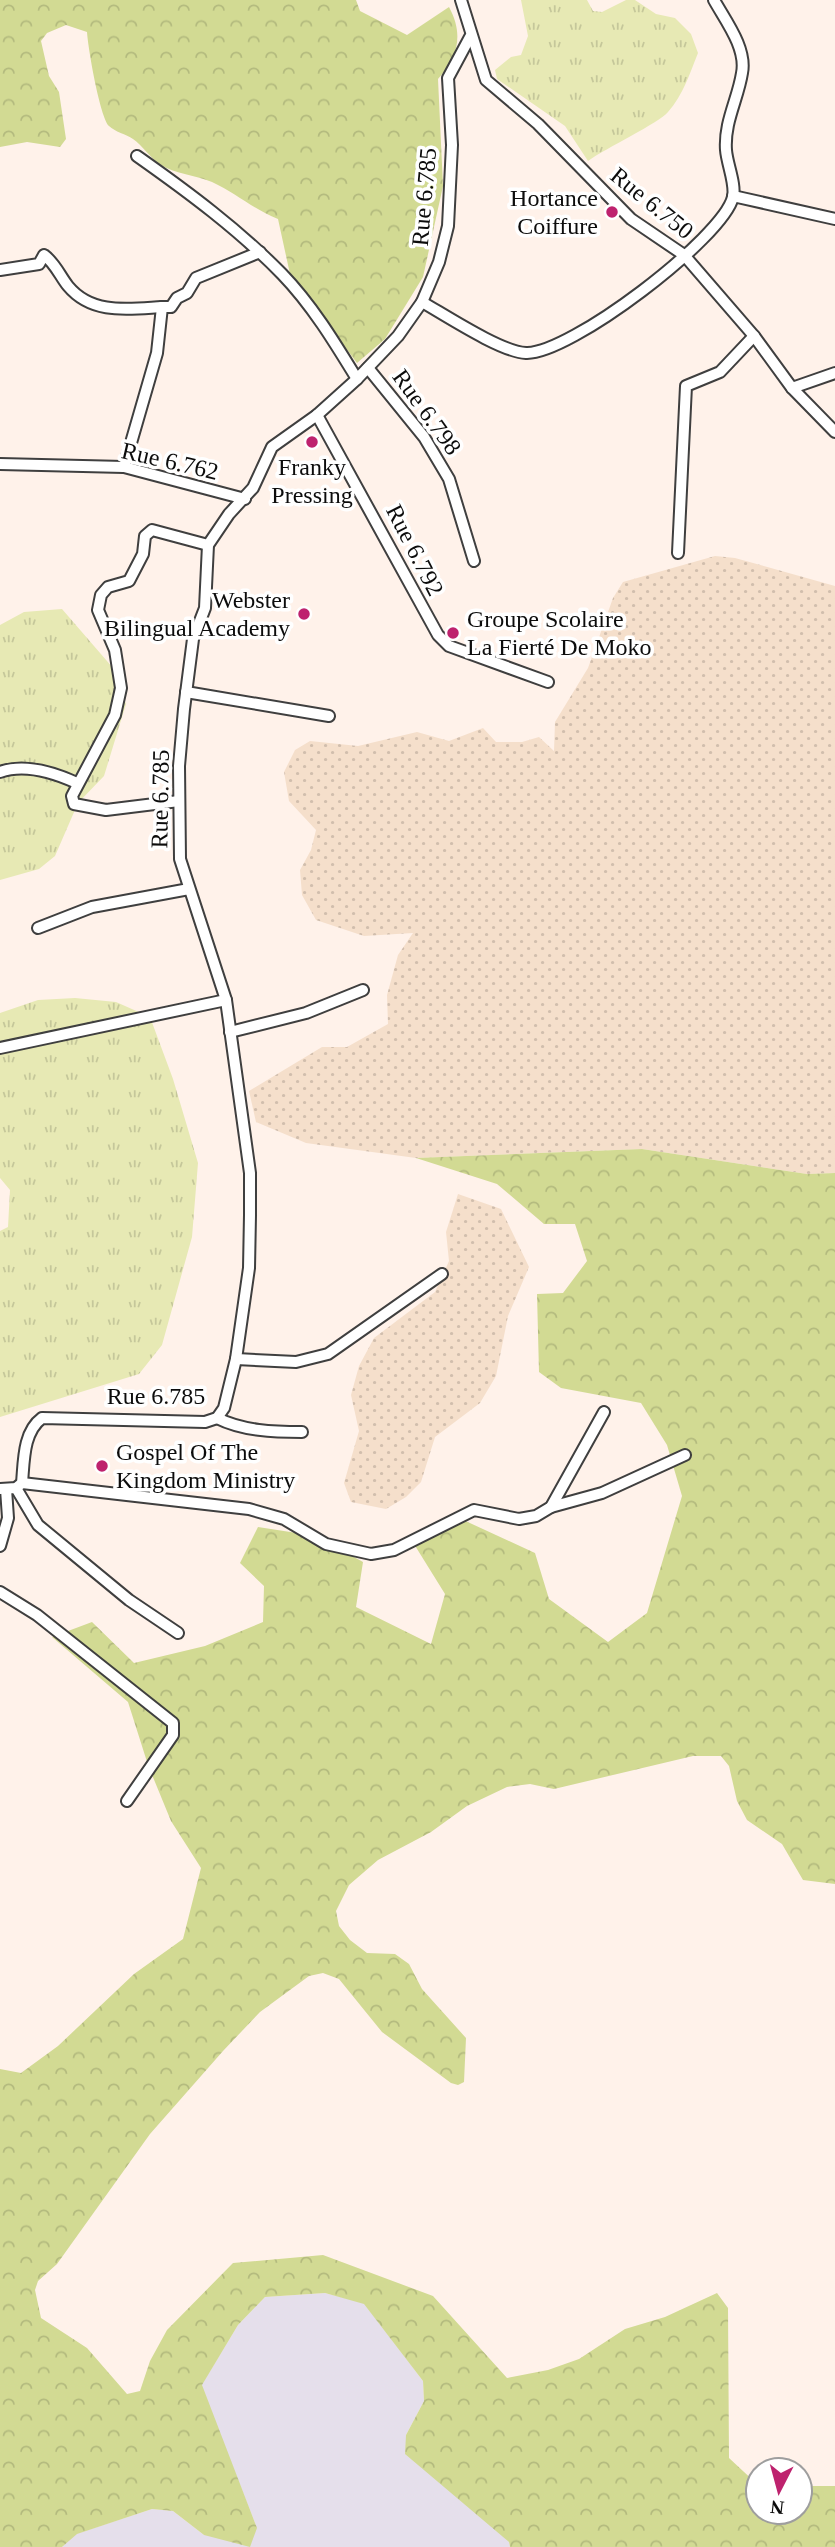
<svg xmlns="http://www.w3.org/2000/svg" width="835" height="2547" font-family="'Times New Roman',serif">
	<defs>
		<pattern id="farmland-dots" width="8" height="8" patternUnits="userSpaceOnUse" patternTransform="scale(1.75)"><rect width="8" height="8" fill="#f5dfcb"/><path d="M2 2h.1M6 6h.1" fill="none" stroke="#d1bead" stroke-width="1.8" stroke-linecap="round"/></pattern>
		<pattern id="grass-tufts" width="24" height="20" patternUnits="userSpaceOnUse" patternTransform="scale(1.75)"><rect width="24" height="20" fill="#e7e9b4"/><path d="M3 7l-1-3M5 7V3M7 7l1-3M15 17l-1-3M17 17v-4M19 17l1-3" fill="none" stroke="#c5c79a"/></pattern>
		<pattern id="forest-crowns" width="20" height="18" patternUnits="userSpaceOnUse" patternTransform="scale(1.75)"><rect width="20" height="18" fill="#d2da93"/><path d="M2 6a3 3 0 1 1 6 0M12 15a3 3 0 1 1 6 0" fill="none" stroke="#b3ba7e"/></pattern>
	</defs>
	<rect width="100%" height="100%" fill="#fff2ea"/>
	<!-- industrial -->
	<path fill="#e5dfeb" d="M325 2293 364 2303 423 2381 424 2401 406 2435 509 2542 510 2547H62L76 2534 152 2509 173 2511 204 2535 257 2528 201 2386 238 2325 265 2297Z"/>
	<!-- farmland -->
	<g fill="url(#farmland-dots)">
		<path d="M715 556 735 558 835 586V1173L807 1174 642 1149 416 1158 306 1143 256 1122 249 1091 322 1047H347L388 1024 387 995 398 955 413 933 364 936 316 920 302 895 300 870 311 850 316 830 289 801 284 772 295 750 310 741 358 746 417 732 449 741 483 728 496 742H522L539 737 554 751 555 722 588 668 613 598 623 582Z"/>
		<path d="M458 1194 501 1209 529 1267 508 1316 496 1376 480 1403 435 1437 421 1482 406 1497 386 1509 351 1502 344 1483 359 1431 351 1395 359 1366 374 1338 435 1292 449 1261 446 1232Z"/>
	</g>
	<!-- grass -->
	<g fill="url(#grass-tufts)">
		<path d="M521 0H587L593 11 602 12 626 0H635L656 14 675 18 691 34 698 53C690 73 683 95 668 112 659 123 606 148 588 161L565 126 497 79 495 70 511 57 521 55 528 36Z"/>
		<path d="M62 609 113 668 126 704 104 776 78 803 55 856 39 869 0 880V625L24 612Z"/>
		<path d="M75 998 116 1002 150 1017 173 1079 198 1163 192 1237 162 1345 139 1374 0 1417V1231L8 1227 10 1190 0 1178V1013L38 1000Z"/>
	</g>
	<!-- forest -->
	<g fill="url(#forest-crowns)">
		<path d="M0 0H356L360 11 407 35 449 7C464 35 458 56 438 79L443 186 423 277 385 339 357 363 290 274 278 219C253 209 236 193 212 182 196 175 175 174 161 165 150 158 143 146 133 139 126 134 115 132 109 126 100 117 88 48 87 32L66 25 47 33 41 41 49 76 59 92 66 139 60 147 27 142 0 147Z"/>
		<path d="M642 1149 807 1174 835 1173V1884L803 1880 782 1844 747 1820 737 1801 729 1766 721 1756H693L554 1789 530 1784 507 1787 467 1806 431 1832 378 1860 349 1885 336 1911 339 1926 350 1940 367 1953 395 1954 409 1964 422 1989 466 2038 464 2082 458 2085 451 2083 382 2032 339 1979 323 1973 309 1976 260 2012 223 2051 150 2134 57 2264 38 2281 35 2290 41 2318 87 2348 127 2394 140 2391 150 2361 167 2330 233 2263 323 2255 433 2296 507 2378 548 2370 579 2359 625 2329 665 2317 717 2293 728 2308 729 2458 758 2485V2512H800V2486H835V2547H510L509 2542 405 2454 406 2435 424 2401 423 2381 364 2304 325 2293 265 2297 238 2325 202 2385 257 2528 250 2547 204 2535 173 2511 152 2509 77 2534 62 2547H0V2069L21 2073 58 2046 134 1974 183 1939 201 1868 171 1821 148 1765 128 1702 52 1637 92 1622 134 1663 205 1646 263 1622 264 1586 240 1563 258 1527 316 1536 363 1562 356 1607 431 1644 445 1594 409 1536 459 1518 535 1553 549 1599 608 1642 647 1613 682 1496 667 1445 641 1403 561 1388 539 1372 537 1294 563 1293 587 1261 575 1224H544L497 1184 416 1158Z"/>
	</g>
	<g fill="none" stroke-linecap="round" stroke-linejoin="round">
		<!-- street casing -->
		<g stroke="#3f3f3f" stroke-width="14">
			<g id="street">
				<path d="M461 0 486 80 538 124 631 219 684 255 754 336 792 388 835 432"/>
				<path d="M137 156C188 192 238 229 282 274 312 305 335 343 357 379"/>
				<path d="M733 196 835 219"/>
				<path d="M0 270 39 264 44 255C55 263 60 276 68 286 92 315 128 309 162 307"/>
				<path d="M422 302C445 315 501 352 526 353 569 355 723 238 733 197 736 184 727 164 726 150 724 122 738 99 742 73 747 48 725 20 714 0"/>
				<path d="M368 368 424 437 449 479 474 561"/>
				<path d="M792 388 835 373"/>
				<path d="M317 415 438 635 449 646 548 682"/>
				<path d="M0 464 124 467 245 499"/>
				<path d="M124 467 157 353 162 307H171L177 298 187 293 196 278 260 252"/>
				<path d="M678 553 686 386 720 372 754 336"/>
				<path d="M186 692 329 716"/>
				<path d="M0 772C25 763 53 772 77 783"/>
				<path d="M179 801 106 810 74 804 72 796 115 715 121 688 115 650 98 610 101 595 108 587 129 581 143 554 145 536 152 530 208 545"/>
				<path d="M38 928 92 907 189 889"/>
				<path d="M230 1032 306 1013 363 990"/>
				<path d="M0 1048 226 1000"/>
				<path d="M236 1359 296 1362 328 1354 442 1274"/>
				<path d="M217 1418C243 1431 274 1432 302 1432"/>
				<path d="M22 1483 249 1509 284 1519 326 1544 371 1554 394 1550 474 1510 519 1519 536 1516 551 1507 604 1412"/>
				<path d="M16 1488 38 1525 129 1600 178 1633"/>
				<path d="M0 1489 16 1488 22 1483C24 1461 23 1432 42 1418L205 1422 217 1418 224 1408 236 1359 249 1268 250 1215V1173L226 1000 180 859 179 766 184 709 193 639 205 608 208 545 229 514 253 488 272 447 317 415 357 379 398 336 422 302 439 262 448 226 452 145 448 78 470 37"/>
				<path d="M551 1507 602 1493 685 1455"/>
				<path d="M0 1546 8 1518 6 1489"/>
				<path d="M0 1592 37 1615 173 1723V1735L127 1801"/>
			</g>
		</g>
		<!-- street -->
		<use href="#street" stroke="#fff" stroke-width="10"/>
	</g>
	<!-- markers -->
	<g fill="#be226e" stroke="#fff" stroke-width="2.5">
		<circle cx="612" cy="212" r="7"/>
		<circle cx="312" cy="442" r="7"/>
		<circle cx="304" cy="614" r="7"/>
		<circle cx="453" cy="633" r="7"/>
		<circle cx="102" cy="1466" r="7"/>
	</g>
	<g text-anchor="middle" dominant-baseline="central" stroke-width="7" stroke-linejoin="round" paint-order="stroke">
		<!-- street labels -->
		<g font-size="24" fill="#0c0c0c" stroke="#fff">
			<text transform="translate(424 197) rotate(-85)">Rue 6.785</text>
			<text transform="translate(652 203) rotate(39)">Rue 6.750</text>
			<text transform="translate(427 412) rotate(54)">Rue 6.798</text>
			<text transform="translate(170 461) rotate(13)">Rue 6.762</text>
			<text transform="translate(415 550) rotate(63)">Rue 6.792</text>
			<text transform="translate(160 799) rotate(-89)">Rue 6.785</text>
			<text x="156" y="1396">Rue 6.785</text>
		</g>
		<!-- poi labels -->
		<g font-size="24" fill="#0c0c0c" stroke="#fff" text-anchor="end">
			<text x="598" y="198">Hortance<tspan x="598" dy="28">Coiffure</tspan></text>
			<text x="312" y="467" text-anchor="middle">Franky<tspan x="312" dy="28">Pressing</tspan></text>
			<text x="290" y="600">Webster<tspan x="290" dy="28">Bilingual Academy</tspan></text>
			<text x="467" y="619" text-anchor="start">Groupe Scolaire<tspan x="467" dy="28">La Fierté De Moko</tspan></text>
			<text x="116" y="1452" text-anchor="start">Gospel Of The<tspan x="116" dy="28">Kingdom Ministry</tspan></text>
		</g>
	</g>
	<!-- north arrow -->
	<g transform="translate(779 2491) rotate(186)"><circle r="33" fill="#ffffff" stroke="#9e9e9e" stroke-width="2"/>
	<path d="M0-5L12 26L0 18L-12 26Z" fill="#be226e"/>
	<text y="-10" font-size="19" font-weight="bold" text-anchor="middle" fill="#0c0c0c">N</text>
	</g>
</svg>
